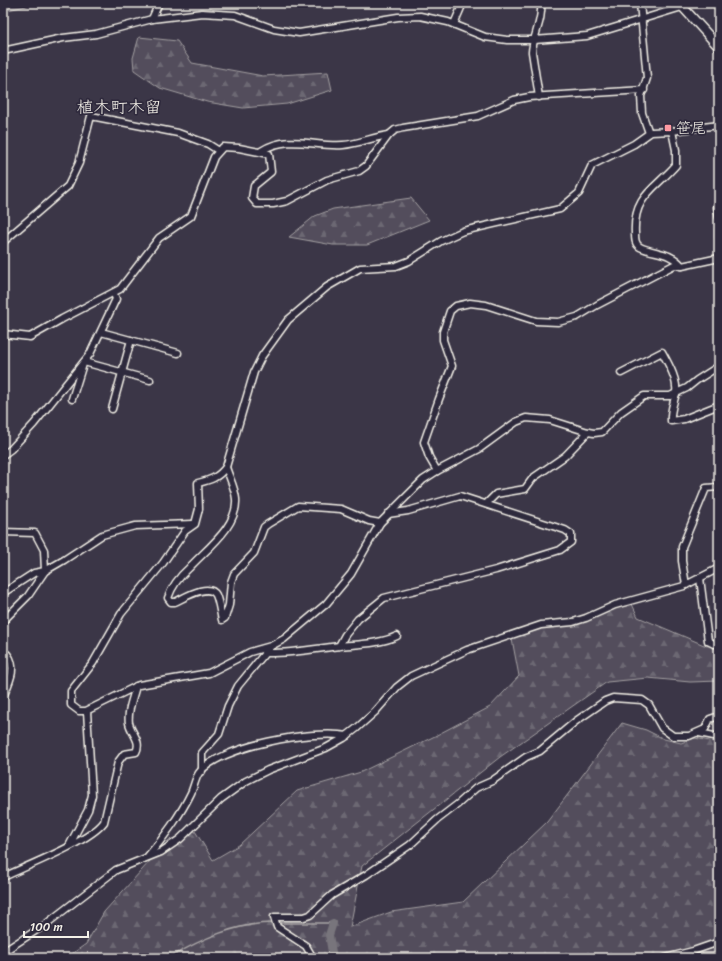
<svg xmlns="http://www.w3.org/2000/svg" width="722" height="961" font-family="Sriracha,'Klee One',sans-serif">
	<defs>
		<pattern id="forest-firs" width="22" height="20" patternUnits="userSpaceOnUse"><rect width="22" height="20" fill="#534e5c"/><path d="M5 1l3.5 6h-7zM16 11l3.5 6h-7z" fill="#6c6873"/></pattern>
	</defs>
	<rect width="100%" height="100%" fill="#3b3647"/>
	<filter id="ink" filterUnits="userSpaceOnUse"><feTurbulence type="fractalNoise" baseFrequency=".025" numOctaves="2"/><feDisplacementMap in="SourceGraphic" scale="8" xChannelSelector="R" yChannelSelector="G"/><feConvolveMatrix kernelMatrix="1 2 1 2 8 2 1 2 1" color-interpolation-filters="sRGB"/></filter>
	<g filter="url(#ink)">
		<!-- forest -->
		<g fill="url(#forest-firs)" stroke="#a4a0a2">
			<path d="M3 3H31L26 6 3 11Z"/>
			<path d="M139 37 177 41 192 63 263 76 328 72 332 90 287 104 243 108 207 102 160 88 134 70 133 58Z"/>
			<path d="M411 198 429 220 367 245H333L289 237 315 216 333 209Z"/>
			<path d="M632 604 638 617 704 645 719 646V681L690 682 648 678 607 682 500 757 362 866 350 927 391 912 463 902 547 822 622 723 646 730 664 739 681 743 695 738 719 743V958H66L86 944 104 912 169 840 195 831 213 860 239 845 297 791 361 772 433 737 490 707 519 676 511 634 569 621Z"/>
		</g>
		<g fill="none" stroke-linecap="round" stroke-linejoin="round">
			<!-- stream -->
			<g stroke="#aaa6a7" stroke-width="1.5">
				<path d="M277 923H333"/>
				<path d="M169 958C201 939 236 923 274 923"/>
			</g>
			<!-- river -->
			<path stroke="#78747b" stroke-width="8" d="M333 923 329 935 333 958"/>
			<!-- minor casing -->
			<g stroke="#f4f1e8" stroke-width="9">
				<g id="minor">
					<path d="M640 3 647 78 641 96 642 113 649 133"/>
					<path d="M152 19 159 3"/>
					<path d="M454 24 463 3"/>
					<path d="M3 51 63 38 96 34 152 19 202 13 235 15 274 29 299 33 398 17 420 16 448 22 485 37 507 40H534L587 36 682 7 689 3"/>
					<path d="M539 97 532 52C533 35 543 21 541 3"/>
					<path d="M719 125 672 131 651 132 634 144 592 165 579 193 560 209 463 231 441 241 409 261 396 266 360 268 327 287 288 320 262 356 254 372 226 467C218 478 210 480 198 483L199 509 195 524 185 531 163 563 121 614 93 663 71 691V705L79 711H86L139 685 209 673 250 652 271 646 284 639 326 604 351 574 380 523 423 480 437 471 479 449 516 422 526 418 550 420 588 432 594 433 602 432 621 412 644 396H670L687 388 697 380 719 366"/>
					<path d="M672 131 676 150V165C655 189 633 196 635 233 635 239 635 244 640 247 654 254 670 251 682 266"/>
					<path d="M261 151C289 134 313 147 343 145 358 144 373 137 389 135"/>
					<path d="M719 205 717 207 719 217"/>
					<path d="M719 230V237"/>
					<path d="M3 242 68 186 79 163 91 116 178 133 208 144 219 151"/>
					<path d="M101 332 178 353"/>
					<path d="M3 334 30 337 62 319 120 289 159 238 191 216 214 157 223 147 239 148 269 154 271 172 254 186 252 198 257 204H273L287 201 327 180 359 171 366 166 389 135 395 130 403 128 478 116 514 100 529 97 644 90"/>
					<path d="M84 362 150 380"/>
					<path d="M621 373 662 352C668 363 678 380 676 393 674 403 670 410 671 421L684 419 719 405"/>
					<path d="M72 399 83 364"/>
					<path d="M112 409 131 340"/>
					<path d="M3 455 11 449 34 424 90 354 116 299 114 294"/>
					<path d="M226 467C229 477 235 488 236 499 238 527 206 549 189 568 180 576 172 586 168 598L171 602H175C184 598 209 582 216 595 219 602 220 612 222 620L225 618 229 605 231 582 234 574 254 553 264 527 268 524 298 506 341 509 369 521 380 523"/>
					<path d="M437 471 429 457 424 442 439 399 452 366 443 340V332L450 311 456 306 470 303 486 305 536 321 558 322 577 317 597 305 674 265 682 266 719 258"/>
					<path d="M486 504 496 494 525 489 533 478 565 456 588 432"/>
					<path d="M3 532 35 533 44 550 45 571"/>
					<path d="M700 578 708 641 714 644H719"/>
					<path d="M686 585 682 561V547L706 488 719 487"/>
					<path d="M3 593 34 573 45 571"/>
					<path d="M3 621 28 596 45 571 64 560 102 535 135 526 193 524"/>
					<path d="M339 646 345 635 358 619 384 598 496 570 560 550 571 542V534L565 530 460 496 408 511 388 514"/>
					<path d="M264 653C289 654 314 649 339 646 358 644 380 644 397 636"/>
					<path d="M3 654H7C18 667 9 683 3 697"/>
					<path d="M699 733 719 737"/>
					<path d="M202 771V753L219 734 228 706 238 686 270 647"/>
					<path d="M69 846 88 810 92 795 87 711"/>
					<path d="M148 856C163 839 181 814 191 793 194 787 195 779 199 773 219 746 315 729 347 736"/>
					<path d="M3 877C27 866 89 842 104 822L118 762 124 754 136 752C142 741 131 733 129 723 127 711 133 698 136 686"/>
					<path d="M3 952 46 924 116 870 161 852 180 839 221 799 246 781 268 770 326 748 344 738 357 728 375 712 397 687 411 676 467 650 541 625 573 622 586 618 615 605 684 586 719 568"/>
					<path d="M313 958 306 946 277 927 274 917H304L310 915 332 895 366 875 410 845 437 820 458 804 476 788 492 781 526 757 540 751 576 721 605 701 613 698 642 700 649 705 662 728 673 736H689L705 729 710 719 719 716"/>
					<path d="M665 958 693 951 719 942"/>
				</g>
			</g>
			<!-- major casing -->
			<g stroke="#f4f1e8" stroke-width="11">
				<path id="major" d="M679 3 719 47"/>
			</g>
			<!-- minor -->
			<use href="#minor" stroke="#2f2a3d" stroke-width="6"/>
			<!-- major -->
			<use href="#major" stroke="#2f2a3d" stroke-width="8"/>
		</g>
	</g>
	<!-- markers -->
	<rect fill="#ff9aa2" stroke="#2f2a3d" stroke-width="1.5" x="664" y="124" width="8" height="8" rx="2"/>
	<g text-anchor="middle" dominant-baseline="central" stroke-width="3.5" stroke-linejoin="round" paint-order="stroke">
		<!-- poi labels -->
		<g font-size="15" fill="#f4f1e8" stroke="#2f2a3d" text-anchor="start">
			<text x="676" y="128">笹尾</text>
		</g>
		<!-- quarter labels -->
		<g font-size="17" fill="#f4f1e8" stroke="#2f2a3d">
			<text x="119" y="107">植木町木留</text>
		</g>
	</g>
	<!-- margin -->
	<rect width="722" height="961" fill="none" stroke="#2f2a3d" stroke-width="16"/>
	<rect x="8" y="8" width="706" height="945" fill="none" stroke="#f4f1e8" stroke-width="1.5" filter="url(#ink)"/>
	<!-- scale -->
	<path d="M24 931v6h64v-6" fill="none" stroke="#f4f1e8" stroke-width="2"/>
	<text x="30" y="931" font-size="12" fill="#f4f1e8" stroke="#2f2a3d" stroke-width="3" paint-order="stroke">100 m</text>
</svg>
